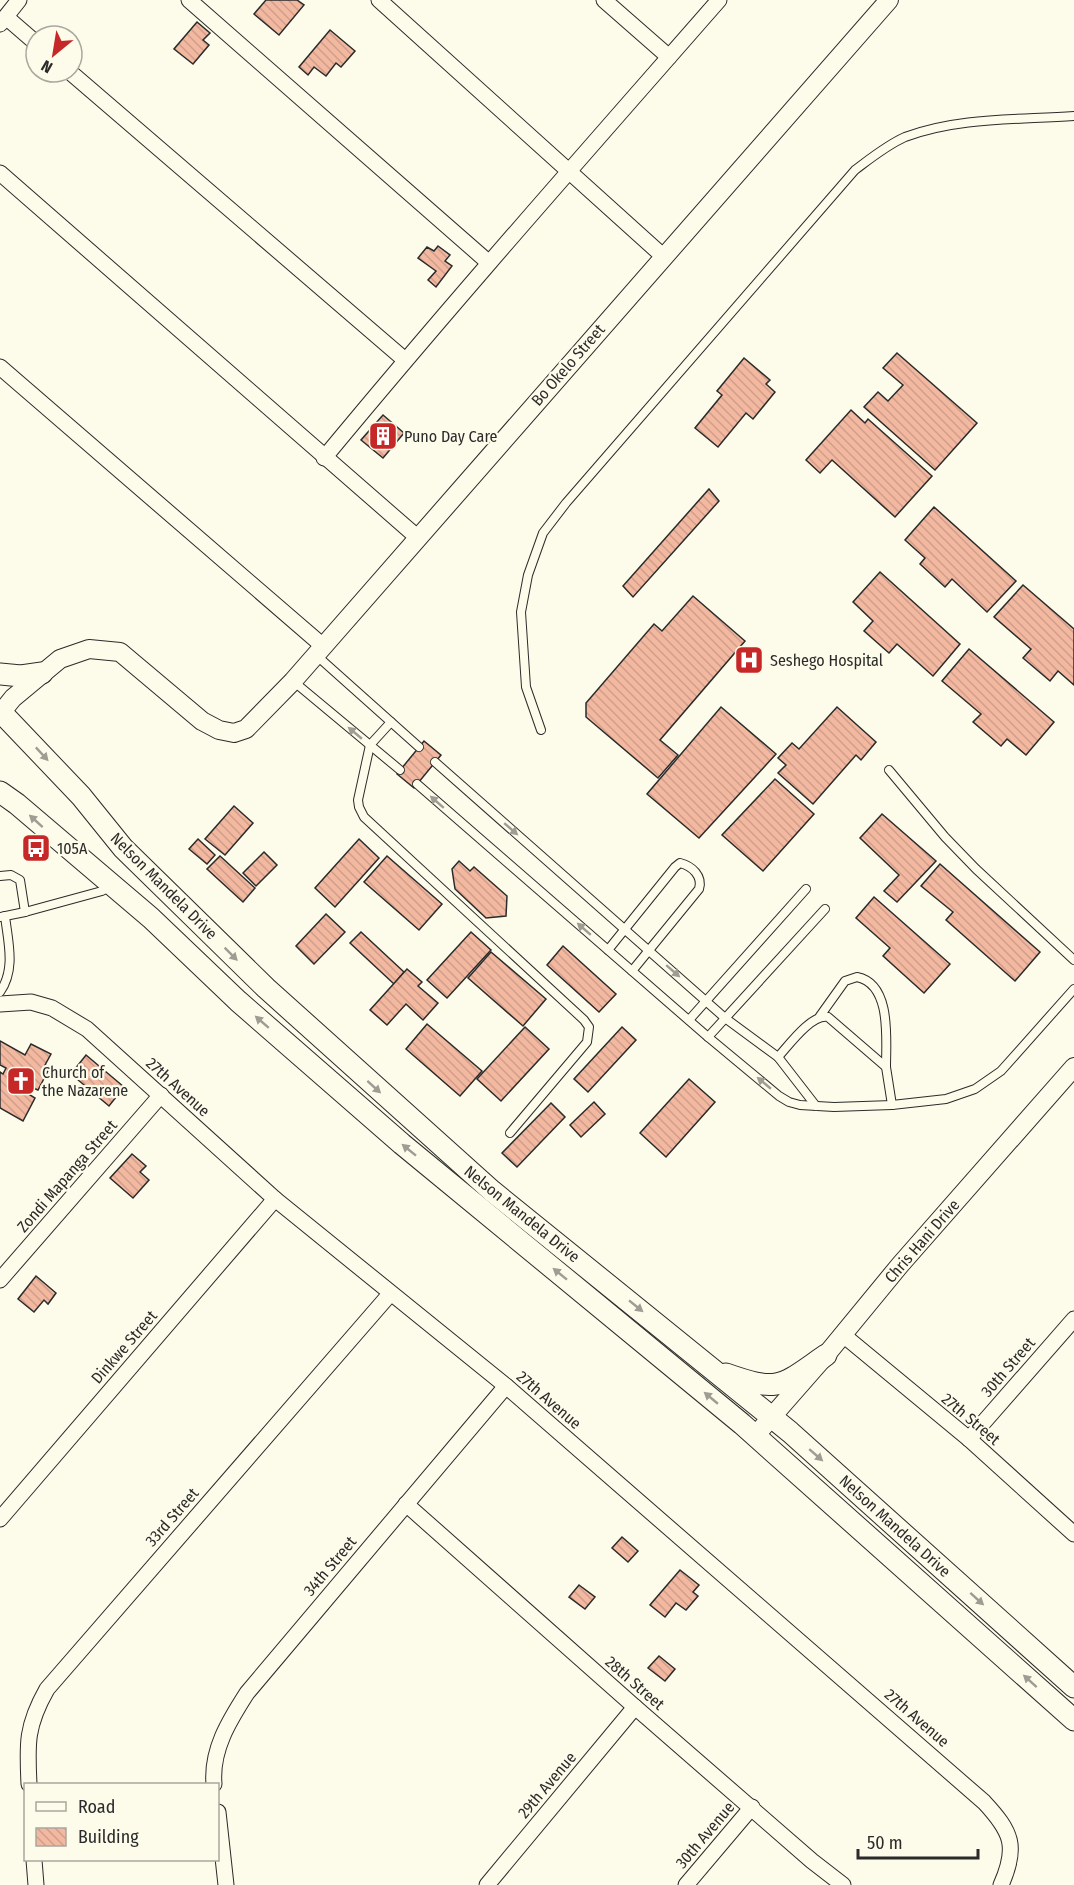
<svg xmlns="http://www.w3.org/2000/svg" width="1074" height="1885" font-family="'Fira Sans Condensed',sans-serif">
	<defs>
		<pattern id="building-back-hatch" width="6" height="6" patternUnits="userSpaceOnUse" patternTransform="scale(1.5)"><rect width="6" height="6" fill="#f2b8a0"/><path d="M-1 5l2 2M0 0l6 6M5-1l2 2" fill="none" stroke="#d09e8a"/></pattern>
	</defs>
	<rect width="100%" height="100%" fill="#fdfbea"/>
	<!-- building -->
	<g fill="url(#building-back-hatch)" stroke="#2b2b2b" stroke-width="1.5">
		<path d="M266 0H297L304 5 279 35 254 14Z"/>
		<path d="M197 22 210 33 203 40 209 45 193 64 174 49Z"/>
		<path d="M330 30 355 51 341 67 336 63 326 76 314 67 308 75 299 67Z"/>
		<path d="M438 246 450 255 445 261 452 266 436 287 428 280 436 271 418 258 427 247 434 251Z"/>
		<path d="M897 353 977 423 935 470 864 407 878 392 888 401 903 385 883 368Z"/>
		<path d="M744 358 770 380 766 384 775 392 753 419 746 413 718 447 695 428 722 395 717 391Z"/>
		<path d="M851 410 865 423 868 419 932 476 895 517 832 460 820 473 806 460Z"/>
		<path d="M383 415 404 433 383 458 361 440Z"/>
		<path d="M709 489 719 501 633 597 623 586Z"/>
		<path d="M934 507 1016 581 987 612 952 579 945 587 920 564 925 558 905 540Z"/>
		<path d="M880 572 960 644 933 676 897 644 889 653 864 631 873 621 853 602Z"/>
		<path d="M1023 585 1074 629V685L1058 671 1050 681 1023 658 1031 649 994 617Z"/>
		<path d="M693 596 745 641 660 740 678 755 658 778 586 717V703L654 624 662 631Z"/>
		<path d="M969 649 1054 722 1026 755 1007 739 1001 746 973 722 981 714 942 681Z"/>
		<path d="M721 707 776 754 699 838 647 794Z"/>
		<path d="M837 707 876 742 861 760 856 755 813 804 778 773 786 765 778 758 792 743 799 749Z"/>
		<path d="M424 741 441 755 414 788 397 774Z"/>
		<path d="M775 779 814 814 763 871 722 835Z"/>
		<path d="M234 806 253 823 225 855 205 839Z"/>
		<path d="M882 814 936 861 897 902 884 891 899 875 860 838Z"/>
		<path d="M198 839 215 855 207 864 189 849Z"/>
		<path d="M359 839 379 858 335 907 315 888Z"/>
		<path d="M264 852 277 865 256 886 243 873Z"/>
		<path d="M220 856 255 888 243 902 207 869Z"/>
		<path d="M387 856 442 904 419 930 364 882Z"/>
		<path d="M459 861 470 871 474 867 507 896 506 916 486 918 455 889 452 869Z"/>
		<path d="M940 864 1040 952 1015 981 946 920 953 912 921 886Z"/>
		<path d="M874 897 950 964 924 993 883 956 890 948 856 918Z"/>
		<path d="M326 914 345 932 314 964 296 946Z"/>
		<path d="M361 932 404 972 394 984 350 943Z"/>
		<path d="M471 932 491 950 447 998 427 980Z"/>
		<path d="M563 946 616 994 599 1012 547 965Z"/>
		<path d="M491 952 546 999 523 1026 468 978Z"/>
		<path d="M407 969 422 982 418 986 438 1003 423 1020 406 1004 387 1025 370 1010Z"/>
		<path d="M427 1024 482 1071 460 1096 406 1049Z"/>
		<path d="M525 1027 549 1049 501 1101 477 1079Z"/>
		<path d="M622 1027 636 1040 588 1092 574 1079Z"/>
		<path d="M0 1041 25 1055 31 1044 51 1054 45 1065 50 1067 38 1090 33 1088 30 1095 35 1098 23 1121 0 1108V1072L3 1074 6 1068 0 1065Z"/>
		<path d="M86 1055 124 1087 109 1106 71 1074Z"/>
		<path d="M689 1079 715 1102 666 1157 640 1133Z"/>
		<path d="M594 1102 605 1114 581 1137 570 1125Z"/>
		<path d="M551 1103 565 1117 517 1167 502 1153Z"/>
		<path d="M132 1154 146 1166 140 1172 149 1180 133 1198 110 1178Z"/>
		<path d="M36 1276 56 1293 48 1304 44 1300 34 1312 18 1299Z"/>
		<path d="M622 1537 638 1551 628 1562 612 1548Z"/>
		<path d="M680 1570 699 1585 693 1592 698 1596 686 1610 676 1603 665 1617 650 1605Z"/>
		<path d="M579 1585 595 1597 585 1609 569 1597Z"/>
		<path d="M659 1656 675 1669 665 1681 648 1668Z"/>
	</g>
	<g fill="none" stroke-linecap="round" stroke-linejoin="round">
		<!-- service casing -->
		<g stroke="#2b2b2b" stroke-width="10">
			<g id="service">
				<path d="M316 655 419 747"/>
				<path d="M293 681 400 770"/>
				<path d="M391 722 370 745 358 800 359 807 364 817 584 1020 589 1027 587 1042 510 1133"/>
				<path d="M541 730 526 687 521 612 528 575 543 533 566 503 855 170C871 158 887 145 905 137 958 117 1018 120 1074 116"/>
				<path d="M435 762 725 1018 778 1057 816 1106"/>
				<path d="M889 770 945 837 976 869 1074 960"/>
				<path d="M417 784 708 1037 779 1096 789 1102 800 1105 834 1107 892 1105 946 1099 975 1089 1001 1071 1074 989"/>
				<path d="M0 876 11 875 20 880 25 912"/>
				<path d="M0 917 25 912 102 891 111 886"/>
				<path d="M608 950 675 867 680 863C692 866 703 876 699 889L632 971"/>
				<path d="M0 992C16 969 8 942 5 916"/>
				<path d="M820 1016 845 981 857 977C892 984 886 1040 886 1067"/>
				<path d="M689 1020 806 889"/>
				<path d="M708 1037 825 909"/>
				<path d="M778 1057C789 1045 811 1014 828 1017L886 1067 892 1105"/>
			</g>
		</g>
		<!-- minor casing -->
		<g stroke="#2b2b2b" stroke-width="17">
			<g id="minor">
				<path d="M189 0 488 262"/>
				<path d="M379 0 664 257"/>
				<path d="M604 0 669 57"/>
				<path d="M6 17 36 43"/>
				<path d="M0 24 19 0"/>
				<path d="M70 72 405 360"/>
				<path d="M0 173 417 537"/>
				<path d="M0 367 323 646"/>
				<path d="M324 458C453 302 586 152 719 0"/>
				<path d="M0 1004 31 1002 52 1008 87 1029 275 1199 506 1386 984 1802C1012 1832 1018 1847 1001 1885"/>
				<path d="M0 1280 161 1095"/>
				<path d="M842 1334 969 1439 1074 1534"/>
				<path d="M969 1439 1074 1319"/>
				<path d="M406 1504 635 1707 812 1861 843 1885"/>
				<path d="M0 1519 275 1199"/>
				<path d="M29 1784C27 1744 26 1726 47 1689L390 1294"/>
				<path d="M214 1784C211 1750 229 1721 247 1693L506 1386"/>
				<path d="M218 1812 226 1885"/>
				<path d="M34 1860 36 1885"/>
				<path d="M487 1885 635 1707"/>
				<path d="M686 1885 752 1807"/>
			</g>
		</g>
		<!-- tertiary casing -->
		<g stroke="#2b2b2b" stroke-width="20">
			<g id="tertiary">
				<path d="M0 714 13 698 60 659 89 649 120 652 202 721 219 730 234 733 246 729 293 681 889 0"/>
				<path d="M755 1436 826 1355 900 1265 1074 1067"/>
			</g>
		</g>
		<!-- secondary casing -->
		<g stroke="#2b2b2b" stroke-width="23">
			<g id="secondary">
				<path d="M0 674 21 676 42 673"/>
				<path d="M0 711 81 796 123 848 266 988 492 1191 790 1432 1074 1687"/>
				<path d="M0 792 17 804 151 918 238 1001 402 1144 742 1424 1074 1720"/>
				<path d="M726 1374C780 1393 781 1386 826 1355"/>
			</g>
		</g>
		<!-- service -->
		<use href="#service" stroke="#fdfbea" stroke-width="8"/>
		<!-- minor -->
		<use href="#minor" stroke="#fdfbea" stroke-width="15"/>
		<!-- tertiary -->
		<use href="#tertiary" stroke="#fdfbea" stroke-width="18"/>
		<!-- secondary -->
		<use href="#secondary" stroke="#fdfbea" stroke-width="21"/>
	</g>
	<!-- one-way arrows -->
	<defs><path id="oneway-solid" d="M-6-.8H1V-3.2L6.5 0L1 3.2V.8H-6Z" transform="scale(1.5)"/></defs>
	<g fill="#9e9d94">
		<use href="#oneway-solid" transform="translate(355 733) rotate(-140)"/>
		<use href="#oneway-solid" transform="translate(42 754) rotate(47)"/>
		<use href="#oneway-solid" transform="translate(437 802) rotate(-139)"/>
		<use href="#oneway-solid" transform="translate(36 821) rotate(-138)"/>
		<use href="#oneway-solid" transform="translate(511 829) rotate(41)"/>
		<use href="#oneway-solid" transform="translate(584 929) rotate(-139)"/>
		<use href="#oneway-solid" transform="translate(231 954) rotate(45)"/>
		<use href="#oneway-solid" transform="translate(673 971) rotate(41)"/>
		<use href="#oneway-solid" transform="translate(262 1022) rotate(-139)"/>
		<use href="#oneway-solid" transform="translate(764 1083) rotate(-140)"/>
		<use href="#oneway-solid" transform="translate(374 1087) rotate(42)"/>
		<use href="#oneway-solid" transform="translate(409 1150) rotate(-141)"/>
		<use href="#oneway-solid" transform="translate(560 1274) rotate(-141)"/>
		<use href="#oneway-solid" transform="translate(636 1306) rotate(39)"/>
		<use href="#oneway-solid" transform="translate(711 1398) rotate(-140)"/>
		<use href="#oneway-solid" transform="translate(816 1455) rotate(41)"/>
		<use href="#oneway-solid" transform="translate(977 1599) rotate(42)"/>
		<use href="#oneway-solid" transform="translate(1030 1681) rotate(-138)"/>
	</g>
	<!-- icons -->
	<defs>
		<g id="building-square" transform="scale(1.5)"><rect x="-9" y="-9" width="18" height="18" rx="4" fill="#c62828" stroke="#fdfbea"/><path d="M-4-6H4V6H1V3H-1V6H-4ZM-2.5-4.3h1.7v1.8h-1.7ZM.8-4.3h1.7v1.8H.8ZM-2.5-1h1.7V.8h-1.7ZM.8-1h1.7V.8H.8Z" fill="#fff"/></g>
		<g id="hospital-square" transform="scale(1.5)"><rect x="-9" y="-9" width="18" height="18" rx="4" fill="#c62828" stroke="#fdfbea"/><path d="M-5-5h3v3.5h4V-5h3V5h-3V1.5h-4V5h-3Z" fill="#fff"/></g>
		<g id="bus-square" transform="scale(1.5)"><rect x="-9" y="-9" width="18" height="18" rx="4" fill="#c62828" stroke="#fdfbea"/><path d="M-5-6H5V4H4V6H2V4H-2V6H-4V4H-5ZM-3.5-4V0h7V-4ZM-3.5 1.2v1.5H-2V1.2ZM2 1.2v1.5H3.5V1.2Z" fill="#fff"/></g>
		<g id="church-square" transform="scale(1.5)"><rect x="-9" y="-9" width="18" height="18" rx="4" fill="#c62828" stroke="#fdfbea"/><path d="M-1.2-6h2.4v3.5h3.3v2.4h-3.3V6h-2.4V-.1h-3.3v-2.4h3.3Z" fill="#fff"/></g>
	</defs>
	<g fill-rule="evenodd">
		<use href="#building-square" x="383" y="436"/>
		<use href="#hospital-square" x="749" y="660"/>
		<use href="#bus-square" x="36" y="848"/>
		<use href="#church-square" x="21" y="1081"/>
	</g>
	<g text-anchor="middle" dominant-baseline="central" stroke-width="4.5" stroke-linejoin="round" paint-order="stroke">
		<!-- street labels -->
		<g font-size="16" fill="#2b2b2b" stroke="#fdfbea">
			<text transform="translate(568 365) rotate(-49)">Bo Okelo Street</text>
			<text transform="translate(164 886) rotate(45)">Nelson Mandela Drive</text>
			<text transform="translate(178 1087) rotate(42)">27th Avenue</text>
			<text transform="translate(67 1176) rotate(-49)">Zondi Mapanga Street</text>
			<text transform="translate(522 1214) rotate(39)">Nelson Mandela Drive</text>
			<text transform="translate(922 1241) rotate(-49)">Chris Hani Drive</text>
			<text transform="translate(124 1347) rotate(-49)">Dinkwe Street</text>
			<text transform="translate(1008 1367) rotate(-49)">30th Street</text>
			<text transform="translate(549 1400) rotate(41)">27th Avenue</text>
			<text transform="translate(971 1419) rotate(40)">27th Street</text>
			<text transform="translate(172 1517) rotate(-49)">33rd Street</text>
			<text transform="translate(895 1526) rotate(42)">Nelson Mandela Drive</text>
			<text transform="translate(330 1566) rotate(-50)">34th Street</text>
			<text transform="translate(635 1683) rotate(41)">28th Street</text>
			<text transform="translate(917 1718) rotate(41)">27th Avenue</text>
			<text transform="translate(547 1785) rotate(-50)">29th Avenue</text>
			<text transform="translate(705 1835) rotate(-50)">30th Avenue</text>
		</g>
		<!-- poi labels -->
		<g font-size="16" fill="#2b2b2b" stroke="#fdfbea" text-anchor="start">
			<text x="404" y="436">Puno Day Care</text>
			<text x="770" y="660">Seshego Hospital</text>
			<text x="57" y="848">105A</text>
			<text x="42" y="1072">Church of<tspan x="42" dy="18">the Nazarene</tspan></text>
		</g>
	</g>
	<!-- legend -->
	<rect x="24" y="1783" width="195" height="78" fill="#fdfbea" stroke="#a9a89e" stroke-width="1.5"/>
	<rect x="36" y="1802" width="30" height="9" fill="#fdfbea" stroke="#a9a89e" stroke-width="1.5"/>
	<text x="78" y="1813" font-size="18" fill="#2b2b2b">Road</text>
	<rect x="36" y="1828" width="30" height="18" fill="url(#building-back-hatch)" stroke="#a9a89e" stroke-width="1.5"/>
	<text x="78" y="1843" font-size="18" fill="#2b2b2b">Building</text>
	<!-- north arrow -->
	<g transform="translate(54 54) rotate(210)"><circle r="28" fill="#fdfbea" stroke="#a9a89e" stroke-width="1.5"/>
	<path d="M0-4.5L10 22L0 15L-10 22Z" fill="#c62828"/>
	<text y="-9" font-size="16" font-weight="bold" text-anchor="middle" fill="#2b2b2b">N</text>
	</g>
	<!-- scale -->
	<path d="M858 1849v9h120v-9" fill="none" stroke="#2b2b2b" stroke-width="3"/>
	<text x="867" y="1849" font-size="18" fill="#2b2b2b" stroke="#fdfbea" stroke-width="4.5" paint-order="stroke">50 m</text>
</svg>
